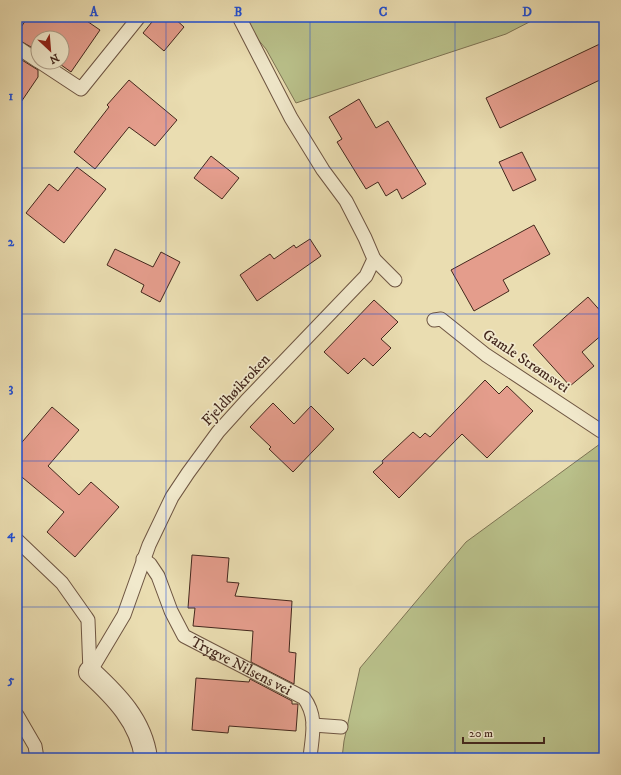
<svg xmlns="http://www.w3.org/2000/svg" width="621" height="775" font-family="'IM FELL DW Pica',serif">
	<rect width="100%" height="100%" fill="#eaddb1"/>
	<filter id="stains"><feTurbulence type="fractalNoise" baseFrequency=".005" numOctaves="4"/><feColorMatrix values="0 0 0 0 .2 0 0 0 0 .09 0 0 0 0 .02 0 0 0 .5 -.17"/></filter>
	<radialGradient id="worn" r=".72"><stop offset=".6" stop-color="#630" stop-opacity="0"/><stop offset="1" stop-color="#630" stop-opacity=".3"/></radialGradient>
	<!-- green -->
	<g fill="#b9c08a" stroke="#7e7454">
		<path d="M239 17H539L506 34 296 103 266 49Z"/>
		<path d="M604 441V758H342L344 741 360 668 466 542Z"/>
	</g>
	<!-- building -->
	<g fill="#e49d8c" stroke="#44281d">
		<path d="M28 17H81L100 30 71 72 57 62H62V38H38V51L17 39V33Z"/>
		<path d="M156 17H173L184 27 164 51 143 33Z"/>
		<path d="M604 42V78L500 128 486 98Z"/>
		<path d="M17 57 38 70V77L17 108Z"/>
		<path d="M129 80 177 120 155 146 129 127 95 169 74 152 109 107 107 105Z"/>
		<path d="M359 99 376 128 388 121 426 184 402 199 397 189 386 196 378 182 366 189 337 142 342 139 329 117Z"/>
		<path d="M522 152 536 180 513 191 499 162Z"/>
		<path d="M211 156 239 178 222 199 194 178Z"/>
		<path d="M77 167 106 189 64 243 26 213 49 184 58 191Z"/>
		<path d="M534 225 550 254 503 280 509 291 474 311 451 270Z"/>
		<path d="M310 239 321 256 257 301 240 275 270 254 274 259 294 245 296 248Z"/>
		<path d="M115 249 153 267 161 252 180 262 160 302 141 292 144 285 107 265Z"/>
		<path d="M588 297 604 315V333L582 352 594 366 570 386 533 345Z"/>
		<path d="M374 300 398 322 381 339 391 348 373 366 364 358 348 374 324 352Z"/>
		<path d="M485 380 499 394 507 386 533 411 487 458 462 434 399 498 373 472 383 463 382 461 413 432 420 438 425 433 430 437Z"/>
		<path d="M273 403 294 424 311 406 334 429 293 472 269 449 271 447 250 427Z"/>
		<path d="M52 407 79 430 48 466 79 495 91 482 119 507 75 557 47 532 64 512 17 473V448Z"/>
		<path d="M192 555 229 558 227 582 239 583 235 596 292 601 289 652 296 653 294 684 251 662 253 631 193 626 195 608H188Z"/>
		<path d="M196 678 249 682 250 679 292 701V704H298L296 731 229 726 228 733 192 730Z"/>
	</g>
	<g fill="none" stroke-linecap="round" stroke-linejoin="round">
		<!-- service casing -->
		<g stroke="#6e5542" stroke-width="15">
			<g id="service">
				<path d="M17 47 38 61"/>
				<path d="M40 62 81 89 139 17"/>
				<path d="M374 259 395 280"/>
				<path d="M434 320 441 319 486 355 601 431"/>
				<path d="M17 540 62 583 86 617 88 620 90 672"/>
				<path id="s1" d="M143 559 150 564 158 576 171 611 184 636 304 698C318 717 312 736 310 758"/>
				<path d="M90 672 124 615 149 545 172 497 188 473 218 432 246 401 366 276 374 259 365 238 346 201 323 170 291 118 239 17"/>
				<path d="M17 715 35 746 37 758"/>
				<path d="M313 725 341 727"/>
			</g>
		</g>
		<!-- minor casing -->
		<g stroke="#6e5542" stroke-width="24">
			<path id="minor" d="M90 672C116 696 141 721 146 758"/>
		</g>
		<!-- service -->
		<use href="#service" stroke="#f1e9cc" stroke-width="13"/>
		<!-- minor -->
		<use href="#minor" stroke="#f1e9cc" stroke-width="22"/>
	</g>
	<!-- grid -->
	<path fill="none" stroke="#1d4ed8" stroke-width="1" stroke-opacity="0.55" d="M166 17V758M310 17V758M455 17V758M17 168H604M17 314H604M17 461H604M17 607H604"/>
	<g text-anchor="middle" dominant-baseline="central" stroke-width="3.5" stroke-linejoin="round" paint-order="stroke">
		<!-- street labels -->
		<g font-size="15" fill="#44281d" stroke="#f1e9cc">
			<text transform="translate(526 361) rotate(34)">Gamle Strømsvei</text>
			<text transform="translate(236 390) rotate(-47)">Fjeldhøikroken</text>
			<text stroke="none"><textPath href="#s1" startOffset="153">Trygve Nilsens vei</textPath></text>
		</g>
	</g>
	<!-- margin -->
	<rect width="621" height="775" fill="none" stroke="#eaddb1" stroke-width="44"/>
	<!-- north arrow -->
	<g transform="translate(50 50) rotate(154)"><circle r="19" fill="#f1e9cc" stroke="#ac9c86"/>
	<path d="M0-3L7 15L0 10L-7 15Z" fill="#8f2418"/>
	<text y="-6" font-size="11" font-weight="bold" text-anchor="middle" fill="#44281d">N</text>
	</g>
	<!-- scale -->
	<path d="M463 737v6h81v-6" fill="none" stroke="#44281d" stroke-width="2"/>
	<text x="469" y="737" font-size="12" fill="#44281d" stroke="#f1e9cc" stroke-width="3" paint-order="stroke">20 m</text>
	<rect x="22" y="22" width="577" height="731" fill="none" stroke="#1d4ed8" stroke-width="1.5"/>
	<g font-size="13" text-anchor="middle" font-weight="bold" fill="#1d4ed8">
		<text x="94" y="16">A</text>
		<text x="238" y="16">B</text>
		<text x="383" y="16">C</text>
		<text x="527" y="16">D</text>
		<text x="11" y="100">1</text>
		<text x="11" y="246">2</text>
		<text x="11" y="392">3</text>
		<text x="11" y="538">4</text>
		<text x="11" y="684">5</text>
	</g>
	<rect width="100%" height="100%" filter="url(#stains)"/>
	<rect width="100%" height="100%" fill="url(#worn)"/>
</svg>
